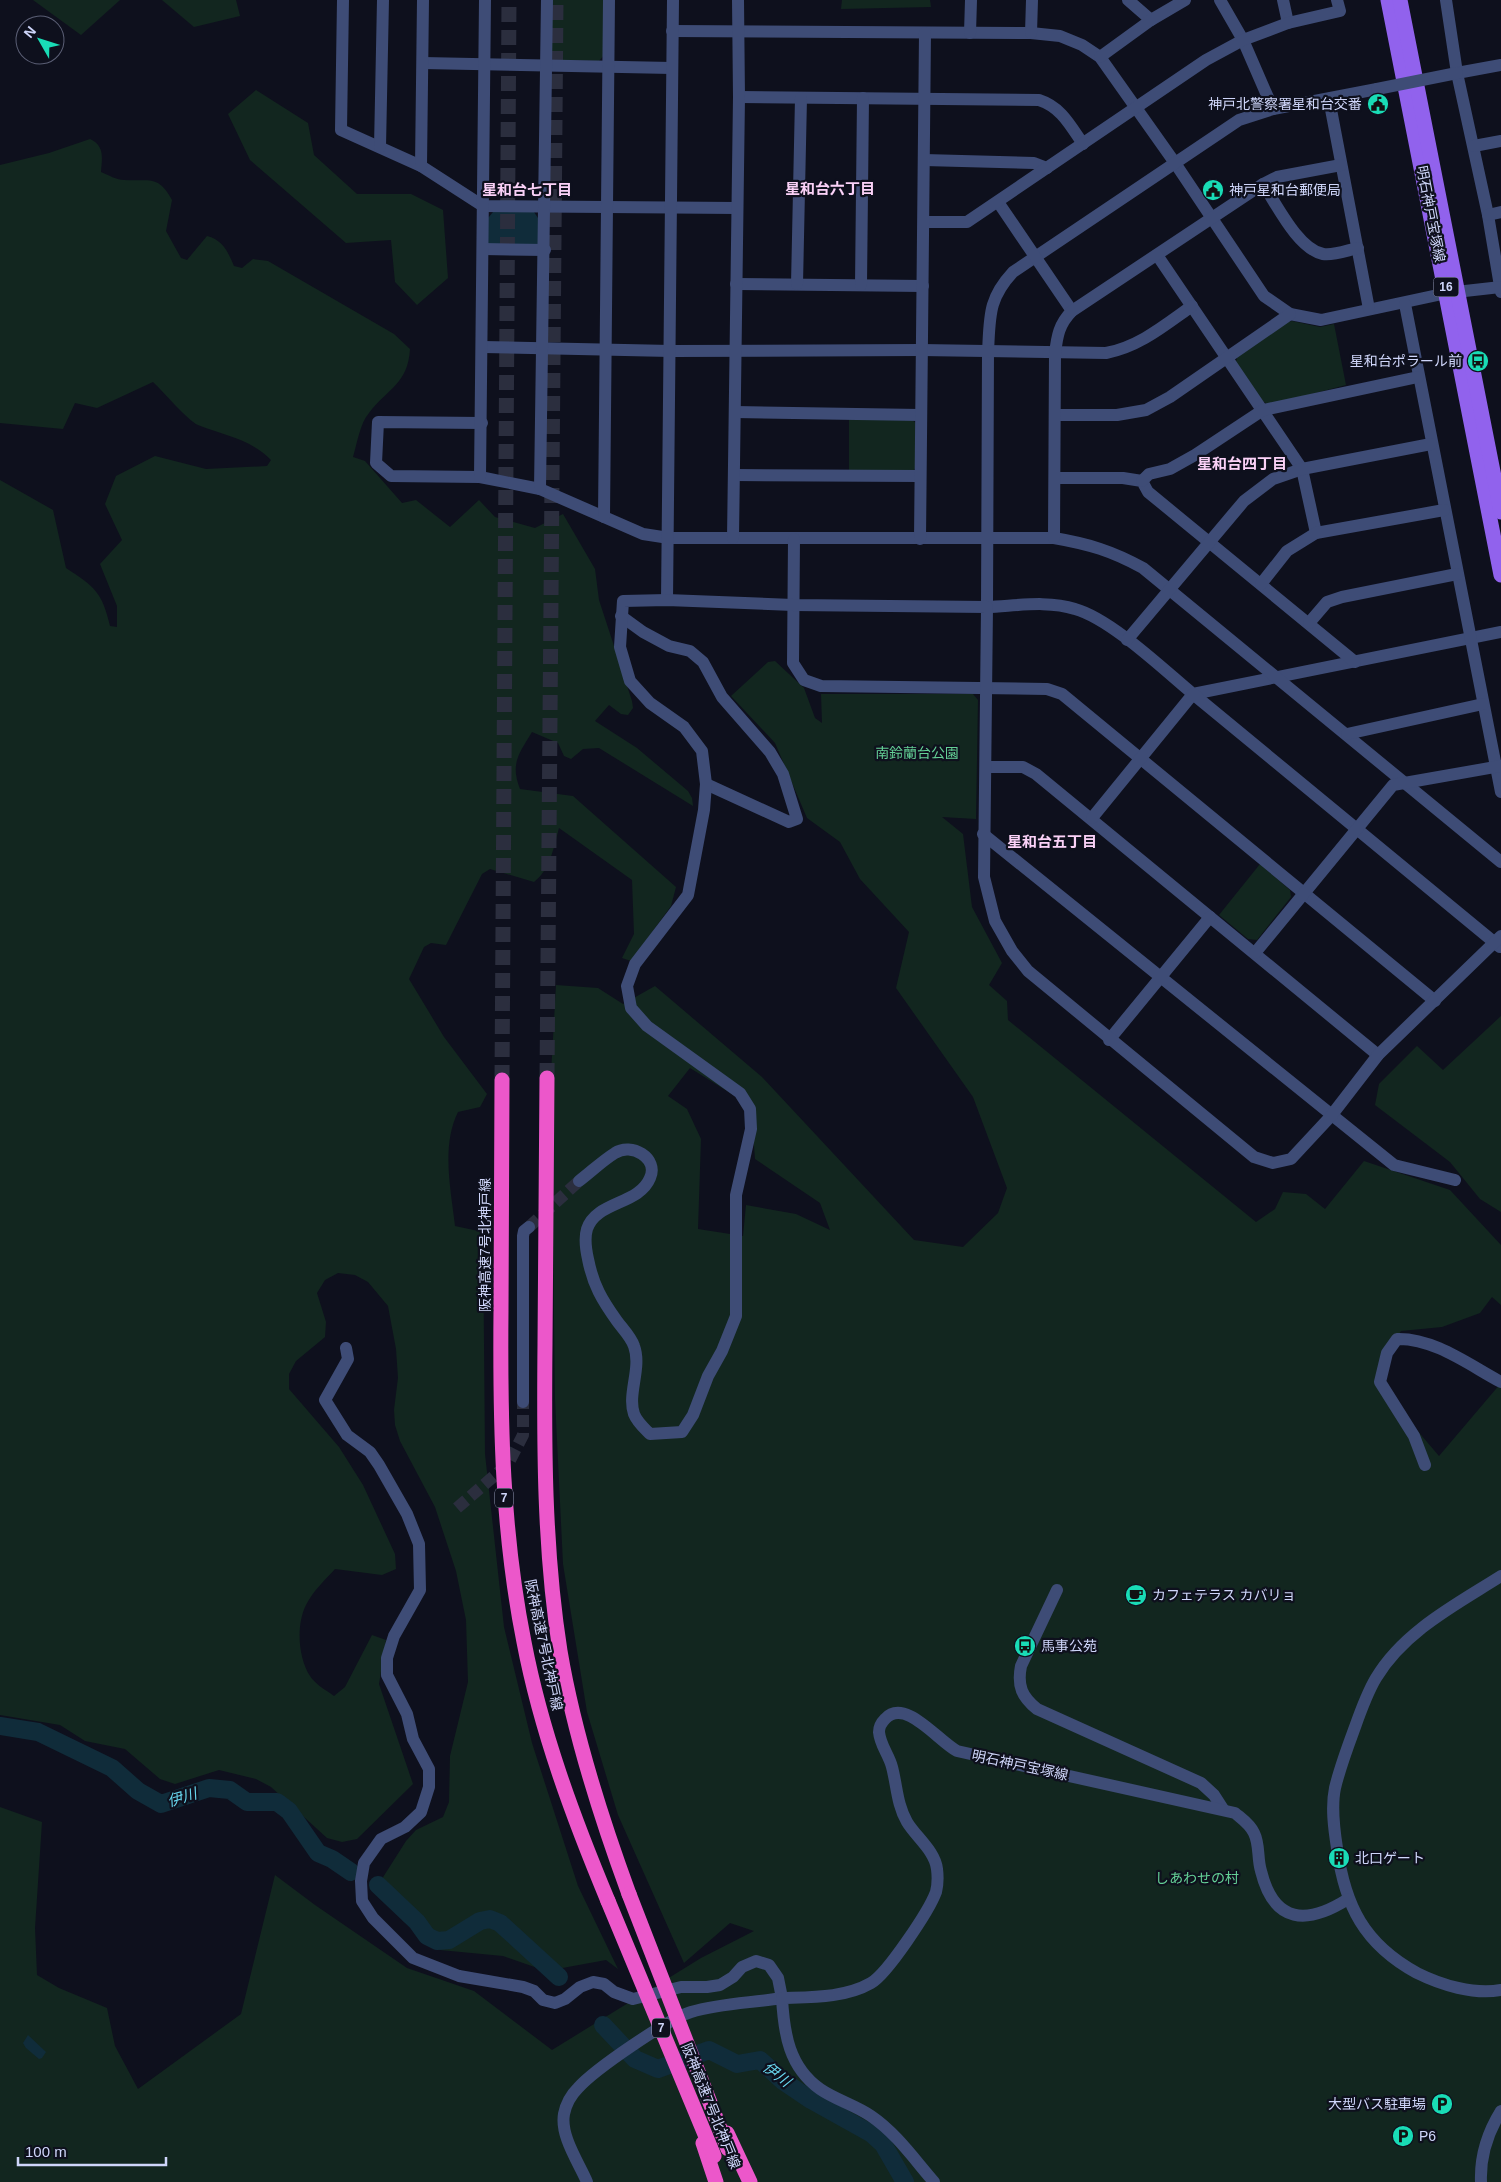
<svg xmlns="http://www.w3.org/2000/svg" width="1501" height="2182" font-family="Helvetica,'Noto Sans JP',sans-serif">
	<rect width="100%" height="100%" fill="#0e101d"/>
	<!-- green -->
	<g fill="#12261f" fill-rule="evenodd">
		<path d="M33 0H120L81 35Z"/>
		<path d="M162 0H236L240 16 194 27Z"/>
		<path d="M552 0H604V55L599 61 556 60 550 56Z"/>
		<path d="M842 0H930L931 7 841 9Z"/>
		<path d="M256 90 308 123 314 155 357 194H411L443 210 448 278 417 305 395 282 391 240 346 243 250 160 228 114Z"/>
		<path d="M90 139C105 146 102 158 101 172 108 175 117 180 124 180 149 182 158 174 172 200L166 231 181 258 187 260 207 236C223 240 228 252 234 266L242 268 253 259 268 261 394 334 410 349C408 384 388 388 369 413 360 423 357 444 353 457L365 461 402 503 416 500 450 527 479 500 495 517 535 528 563 514 595 569 599 600 632 701 633 708 628 715 621 714 609 705 595 721 637 748 688 791 692 798 693 806 599 748 583 749 571 759 564 756 558 743 532 732C519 754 510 763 520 789L573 796 676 887 671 906 631 961 622 958 634 934 632 880 559 828C554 847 550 870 534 882L490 869 482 874 446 945 431 943 424 947 409 979 444 1037 487 1094 480 1107 458 1112C441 1146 451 1190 455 1226L483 1232 485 1454 504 1627 532 1743 578 1886 618 1969 606 1960 546 1971 503 1956 440 1950 403 1921 380 1882 406 1841 416 1830 443 1817 449 1802 450 1756 468 1682 466 1620 456 1571 435 1507 400 1441 395 1425 394 1410 398 1378 396 1349 388 1306 368 1282 355 1275 338 1273 325 1280 317 1293 326 1322 325 1337 296 1361 289 1374V1389L339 1447 363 1485 395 1554 396 1569 382 1575 335 1569C325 1580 313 1591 306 1605 296 1625 298 1657 310 1676 316 1685 326 1690 334 1696L345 1687 372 1635 386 1640 379 1684 413 1784 357 1839 342 1842 327 1838 271 1787 256 1779 219 1770 175 1784 160 1779 125 1749 85 1741 60 1725 0 1715V480L53 510 66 568C95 587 102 592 110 626L117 627V606L100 564 122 540 105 504 116 476 155 456 206 469 267 466 271 460C249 438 225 436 198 425 188 421 163 391 153 382L97 408 75 403 63 429 0 423V165L49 153Z"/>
		<path d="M1292 321 1320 327 1334 324 1346 385 1270 405 1262 401 1236 362 1238 354 1284 323Z"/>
		<path d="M849 418 911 419 917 424V466L912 472 849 471Z"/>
		<path d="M775 661 804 688 815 718 822 723 821 694H973L978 700 976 819 942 817 963 834 972 907 1002 963 989 985 1007 1001 1008 1020 1256 1222 1275 1209 1283 1192 1306 1194 1325 1209 1364 1161 1450 1190 1501 1245V1305L1492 1297 1480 1313 1442 1327 1401 1331 1383 1356 1384 1378 1404 1415 1439 1456 1501 1383V2182H0V1807L42 1822 35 1928 37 1975 59 1988 107 2008 115 2046 138 2089 241 2014 275 1875 315 1905 407 1968 474 1991 552 2050 701 1958 754 1931 730 1923 684 1963 618 1815 587 1712 563 1564 555 1399 551 1074 556 985 598 988 623 1004 655 986 762 1077 914 1240 963 1247 998 1213 1007 1188 973 1097 896 988 909 932 860 879 840 842 807 818 775 743 731 696 768 662ZM690 1068 751 1106 755 1159 820 1203 830 1230 796 1214 746 1205 743 1236 698 1229 701 1139 687 1109 668 1096Z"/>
		<path d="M1260 864 1290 890 1291 897 1257 940 1248 939 1219 915Z"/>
		<path d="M1501 1016V1212L1480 1199 1450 1162 1375 1105 1379 1084 1417 1046 1443 1070Z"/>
	</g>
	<!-- water -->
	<g fill="#102c3a">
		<path d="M493 212H534L538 218V247H488V218Z"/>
		<path d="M28 2035 46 2052 42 2058 39 2059 26 2048 23 2043Z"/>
	</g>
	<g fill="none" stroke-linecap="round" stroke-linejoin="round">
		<!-- river -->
		<g stroke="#102c3a" stroke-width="18">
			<path d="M0 1726 38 1732 112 1768 138 1791 161 1804 209 1788 230 1790 247 1802H277L289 1811 318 1853 332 1859 351 1872"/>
			<path d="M378 1885 417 1922 427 1936 437 1941 449 1940 480 1921 490 1919 500 1923 559 1977"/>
			<path d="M603 2025 635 2059 658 2069 709 2050 737 2064 760 2060 783 2081 811 2100 872 2134 883 2144 905 2182"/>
		</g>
		<!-- minor-tunnel -->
		<g stroke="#2b2e3e" stroke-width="12" stroke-dasharray="12 6" stroke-linecap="butt">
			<path d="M529 1227 579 1181"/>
			<path d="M457 1508 508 1464 523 1435V1402"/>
		</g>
		<!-- highway-tunnel -->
		<g stroke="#2b2e3e" stroke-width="15" stroke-dasharray="15 8" stroke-linecap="butt">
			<path d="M547 1078 556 0"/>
			<path d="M502 1080 509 0"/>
		</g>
		<!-- minor -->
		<g stroke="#3e4c76" stroke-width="12">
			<path d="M343 0 341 130 421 166 483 206 737 208"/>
			<path d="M1128 0 1151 20"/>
			<path d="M1220 0 1243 40 1273 109"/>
			<path d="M1283 0 1288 23"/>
			<path d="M1446 0 1457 73 1488 215 1501 292"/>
			<path d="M672 31 1031 33 1060 36 1082 45 1100 57 1175 163 1264 296 1290 314 1321 320 1447 293 1501 287"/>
			<path d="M970 33 971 0"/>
			<path d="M1031 33 1032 0"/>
			<path d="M1100 57 1151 20 1185 0"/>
			<path d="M423 63 672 68"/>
			<path d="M1457 73 1501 65"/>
			<path d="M1377 89 1273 109 1239 120 1013 272C988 299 990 316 988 352L987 607C1015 606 1048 600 1075 609 1111 619 1164 670 1193 694L1501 632"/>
			<path d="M739 97 1039 100C1061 107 1070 125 1083 144"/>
			<path d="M1329 99 1369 309"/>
			<path d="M1474 146 1501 141"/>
			<path d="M380 147 383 0"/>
			<path d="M924 160 1034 163 1047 168"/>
			<path d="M421 166 423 0"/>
			<path d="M1263 184C1277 205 1298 249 1323 254 1333 256 1348 250 1358 248"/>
			<path d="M998 202 1072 311"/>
			<path d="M1488 215 1501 212"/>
			<path d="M924 222H967L1206 60 1243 40 1288 23 1340 11 1337 0"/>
			<path d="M483 249 545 250"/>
			<path d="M1157 255 1302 469 1316 533"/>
			<path d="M736 284 923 286"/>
			<path d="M797 284 801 98"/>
			<path d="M861 285 863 98"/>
			<path d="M1405 304 1501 792"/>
			<path d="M483 347 671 351 921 350 1106 353C1139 347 1165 325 1192 306"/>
			<path d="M735 412 920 415"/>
			<path d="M1055 415H1117L1146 410 1170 397 1290 314"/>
			<path d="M482 423 378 422 376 463 391 476 480 477 540 489 643 534 669 538H1054C1089 544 1112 551 1143 568L1501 862"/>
			<path d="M734 475 920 476"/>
			<path d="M480 477 485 0"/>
			<path d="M1055 478H1123L1142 481 1148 492 1355 662"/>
			<path d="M1142 481 1149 474 1170 469 1195 455 1263 410 1418 377"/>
			<path d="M540 489 547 0"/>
			<path d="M604 517 609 0"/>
			<path d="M733 538 739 97 738 0"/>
			<path d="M1054 538 1055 354C1057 336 1059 324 1072 311L1263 184 1277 177 1341 165"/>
			<path d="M794 539 793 663 804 680 821 686 1047 689 1062 694 1435 1001"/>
			<path d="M920 539 925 33"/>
			<path d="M1261 584 1287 551 1316 533 1444 510"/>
			<path d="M667 600 673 0"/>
			<path d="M621 616 643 632 669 646 690 651 703 662 722 697 770 752 783 774 797 819 789 822 706 784"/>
			<path d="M1309 623 1327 602 1342 597 1457 574"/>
			<path d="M1127 640 1244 501 1273 479 1302 469 1431 444"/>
			<path d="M1347 734 1483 704"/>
			<path d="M986 767H1023L1036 774 1378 1055"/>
			<path d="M1092 818 1193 694 1500 947"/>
			<path d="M983 834 1394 1165 1455 1180"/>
			<path d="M1255 953 1393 785 1501 766"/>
			<path d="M1109 1040 1210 917"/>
			<path d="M579 1181C591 1172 602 1161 615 1153 631 1142 659 1158 650 1178 639 1205 596 1201 587 1229 584 1239 586 1250 588 1259 593 1285 602 1300 617 1321 622 1328 631 1337 634 1346 642 1368 627 1394 634 1414 637 1422 644 1428 650 1434L682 1432 693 1415 708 1376 722 1351 736 1316V1195L751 1129 750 1109 740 1093 647 1026 631 1008 627 986 635 964 688 895 704 810 706 784 702 751 684 727 650 703 630 681 620 647 623 601 667 600 793 605 987 607 984 877 995 921 1012 951 1028 971 1254 1157 1273 1163 1291 1159 1331 1116 1378 1055 1501 936"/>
			<path d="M346 1348 348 1359 325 1400 347 1435 370 1452 379 1465 407 1514 419 1544 420 1590 394 1636 387 1658V1675L407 1714 413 1739 429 1769V1787L421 1812 405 1827 381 1839 364 1863 361 1881 362 1901 373 1918 413 1958 459 1976 523 1987 534 1991 543 2000 555 2003 565 1999 580 1987 593 1982 604 1984 614 1992 633 1999 681 1987H707L720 1985 733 1977 742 1967 756 1961 769 1965 778 1978 782 1998C752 2003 720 2003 691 2012 668 2019 595 2069 578 2088 571 2095 566 2104 564 2114 560 2136 579 2163 587 2182"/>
			<path d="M523 1402V1236L524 1231 529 1227"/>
			<path d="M1425 1465 1414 1436 1380 1382 1387 1353 1397 1339C1434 1338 1469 1365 1501 1382"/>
			<path d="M1501 1576C1457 1604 1404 1631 1376 1678 1367 1693 1361 1710 1355 1727 1348 1746 1340 1767 1335 1788 1331 1807 1334 1829 1337 1848 1345 1906 1364 1944 1417 1973 1441 1985 1474 1995 1501 1990"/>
			<path d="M1057 1590 1021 1666C1017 1686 1022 1697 1037 1709L1201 1783 1214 1795 1223 1809"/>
			<path d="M934 2182C914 2159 896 2133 871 2116 855 2105 836 2100 820 2089 789 2067 784 2034 782 1998 811 1997 845 1998 871 1983 887 1974 929 1911 936 1892 938 1884 938 1877 937 1869 935 1851 916 1837 907 1822 897 1805 897 1786 892 1767 889 1755 880 1745 879 1732 879 1727 881 1723 885 1719 905 1697 938 1741 957 1751L1235 1813C1242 1819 1250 1824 1254 1833 1260 1845 1257 1858 1261 1871 1274 1924 1307 1925 1348 1899"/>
			<path d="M1481 2182C1480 2157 1488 2132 1501 2111"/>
		</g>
		<!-- major -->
		<g stroke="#9162ed" stroke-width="15">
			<path d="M1388 0 1501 575"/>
			<path d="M1400 0 1501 512"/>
		</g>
		<!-- highway -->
		<g stroke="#ec57ca" stroke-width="15">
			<path d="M547 1078C546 1167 546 1256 545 1344 544 1446 544 1549 560 1651 574 1734 600 1815 629 1894"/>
			<path d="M502 1080C502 1157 501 1234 501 1311 500 1423 502 1532 524 1642 541 1731 573 1817 608 1901"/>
			<path d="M727 2133 750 2182"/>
			<path d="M703 2143 716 2182"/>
		</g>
		<!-- minor-bridge -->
		<path stroke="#3e4c76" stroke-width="12" d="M1377 89 1457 73"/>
		<!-- highway-bridge -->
		<g stroke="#ec57ca" stroke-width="15">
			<path d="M629 1894 728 2149"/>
			<path d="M608 1901 714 2156"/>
		</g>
	</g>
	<!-- icons -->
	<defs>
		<g id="civic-disc" transform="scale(1.125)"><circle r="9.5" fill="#19dcb6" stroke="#0e101d"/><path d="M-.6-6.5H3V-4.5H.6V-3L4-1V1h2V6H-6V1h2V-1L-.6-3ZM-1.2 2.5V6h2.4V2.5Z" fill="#111"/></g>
		<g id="bus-disc" transform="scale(1.125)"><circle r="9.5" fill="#19dcb6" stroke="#0e101d"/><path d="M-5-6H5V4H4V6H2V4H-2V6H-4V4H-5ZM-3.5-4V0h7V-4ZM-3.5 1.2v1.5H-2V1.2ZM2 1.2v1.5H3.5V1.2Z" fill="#111"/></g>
		<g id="cafe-disc" transform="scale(1.125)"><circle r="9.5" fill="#19dcb6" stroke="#0e101d"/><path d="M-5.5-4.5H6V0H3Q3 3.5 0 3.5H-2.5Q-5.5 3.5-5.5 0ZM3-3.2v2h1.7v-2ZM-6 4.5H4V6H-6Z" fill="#111"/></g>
		<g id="building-disc" transform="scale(1.125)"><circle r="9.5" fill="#19dcb6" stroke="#0e101d"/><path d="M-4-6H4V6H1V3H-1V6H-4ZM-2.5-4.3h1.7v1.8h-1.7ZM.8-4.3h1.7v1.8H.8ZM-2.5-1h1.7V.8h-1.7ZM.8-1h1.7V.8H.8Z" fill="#111"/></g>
		<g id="parking-disc" transform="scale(1.125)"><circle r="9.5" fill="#19dcb6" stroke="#0e101d"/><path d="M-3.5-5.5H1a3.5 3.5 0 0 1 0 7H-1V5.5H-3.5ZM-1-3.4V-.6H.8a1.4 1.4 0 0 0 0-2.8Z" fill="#111"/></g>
	</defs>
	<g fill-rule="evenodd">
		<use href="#civic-disc" x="1378" y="104"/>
		<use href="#civic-disc" x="1213" y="190"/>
		<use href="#bus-disc" x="1478" y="361"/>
		<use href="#cafe-disc" x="1136" y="1595"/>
		<use href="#bus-disc" x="1025" y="1646"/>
		<use href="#building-disc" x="1339" y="1858"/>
		<use href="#parking-disc" x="1442" y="2104"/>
		<use href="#parking-disc" x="1403" y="2136"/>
	</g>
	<g text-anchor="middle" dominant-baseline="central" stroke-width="4.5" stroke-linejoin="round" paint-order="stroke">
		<!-- shield labels -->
		<g fill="#0e101d" stroke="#959bb8" stroke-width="1">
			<rect x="1433.5" y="277.5" width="25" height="19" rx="4"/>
			<rect x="495" y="1488.5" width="18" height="19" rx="4"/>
			<rect x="652" y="2018.5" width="18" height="19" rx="4"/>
		</g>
		<g font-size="12" font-weight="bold" fill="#cfd6fa">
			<text x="1446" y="287">16</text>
			<text x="504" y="1498">7</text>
			<text x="661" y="2028">7</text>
		</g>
		<!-- poi labels -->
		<g font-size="14" fill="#cfd6fa" stroke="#0e101d" text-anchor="start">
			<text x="1362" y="104" text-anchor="end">神戸北警察署星和台交番</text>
			<text x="1229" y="190">神戸星和台郵便局</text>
			<text x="1462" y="361" text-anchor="end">星和台ポラール前</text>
			<text x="1152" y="1595">カフェテラス カバリョ</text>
			<text x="1041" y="1646">馬事公苑</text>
			<text x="1355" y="1858">北口ゲート</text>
			<text x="1426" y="2104" text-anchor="end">大型バス駐車場</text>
			<text x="1419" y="2136">P6</text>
		</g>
		<!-- street labels -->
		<g font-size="14" fill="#cfd6fa" stroke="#0e101d">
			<text transform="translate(1431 214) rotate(79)">明石神戸宝塚線</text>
			<text transform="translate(485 1245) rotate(-90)">阪神高速7号北神戸線</text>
			<text transform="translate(544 1645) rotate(78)">阪神高速7号北神戸線</text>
			<text transform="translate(1020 1765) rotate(12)">明石神戸宝塚線</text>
			<text transform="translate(711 2106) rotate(68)">阪神高速7号北神戸線</text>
		</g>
		<!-- park labels -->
		<g font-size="14" fill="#64d096" stroke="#0e101d">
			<text x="917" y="753">南鈴蘭台公園</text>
			<text x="1197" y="1878">しあわせの村</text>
		</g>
		<!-- neighbourhood labels -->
		<g font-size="15" font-weight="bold" fill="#fad1f7" stroke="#0e101d">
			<text x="830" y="188">星和台六丁目</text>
			<text x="527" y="189">星和台七丁目</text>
			<text x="1242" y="463">星和台四丁目</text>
			<text x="1052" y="841">星和台五丁目</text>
		</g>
		<!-- water labels -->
		<g font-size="15" font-style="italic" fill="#68d7ee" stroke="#0e101d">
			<text transform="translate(182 1797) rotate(-17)">伊川</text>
			<text transform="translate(777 2074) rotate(37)">伊川</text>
		</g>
	</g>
	<!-- north arrow -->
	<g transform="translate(40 40) rotate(309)"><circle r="24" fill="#0e101d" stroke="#5b5f75"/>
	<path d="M0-4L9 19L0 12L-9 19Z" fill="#19dcb6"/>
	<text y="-8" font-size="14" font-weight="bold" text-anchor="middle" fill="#cfd6fa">N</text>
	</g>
	<!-- scale -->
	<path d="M18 2157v8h148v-8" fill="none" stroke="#cfd6fa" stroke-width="2.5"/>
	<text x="25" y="2157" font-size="15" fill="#cfd6fa" stroke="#0e101d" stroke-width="4" paint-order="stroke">100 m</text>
</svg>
